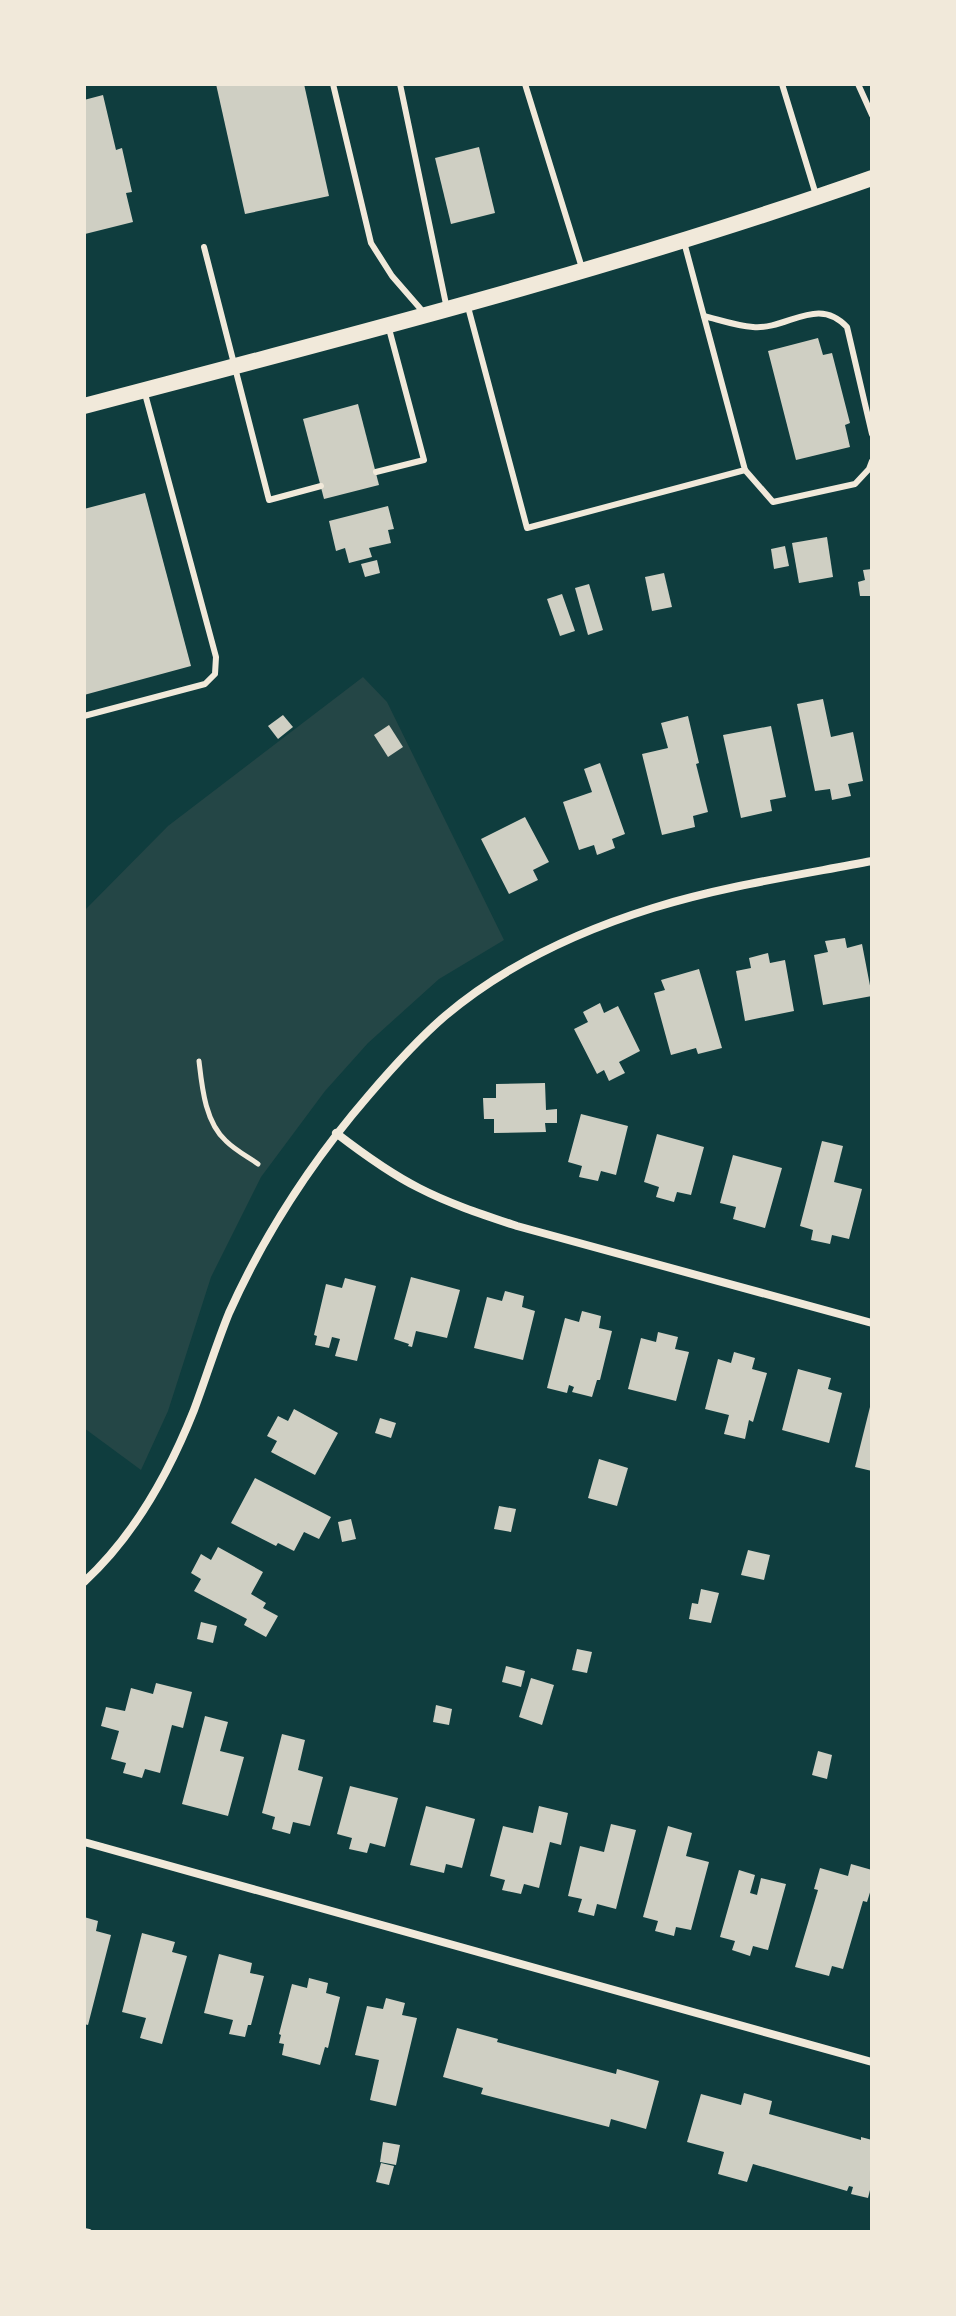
<svg xmlns="http://www.w3.org/2000/svg" width="956" height="2316" font-family="'Source Serif 4',serif">
	<rect width="100%" height="100%" fill="#0f3d3e"/>
	<!-- green -->
	<path fill="#244646" d="M363 677 387 702 504 940 439 979 368 1043 325 1091 261 1177 211 1277 168 1411 141 1470 84 1428V911L168 826Z"/>
	<!-- building -->
	<g fill="#cfcfc3">
		<path d="M216 84H304L329 196 245 214Z"/>
		<path d="M103 95 116 150 122 148 132 192 126 193 133 222 85 234 84 100Z"/>
		<path d="M479 147 495 213 451 224 435 158Z"/>
		<path d="M818 338 823 355 832 353 850 423 845 425 850 447 796 460 768 351Z"/>
		<path d="M358 404 379 485 324 499 303 419Z"/>
		<path d="M145 493 191 666 84 695V509Z"/>
		<path d="M388 506 394 529 388 530 391 543 369 548 372 557 349 563 345 548 336 551 329 521Z"/>
		<path d="M827 537 833 577 799 583 792 543Z"/>
		<path d="M785 546 789 566 774 569 771 549Z"/>
		<path d="M377 560 380 573 365 577 361 564Z"/>
		<path d="M872 569V596H860L858 582 865 580 863 570Z"/>
		<path d="M664 573 672 607 652 611 645 577Z"/>
		<path d="M589 584 603 630 588 635 575 588Z"/>
		<path d="M562 594 575 631 560 636 547 599Z"/>
		<path d="M823 699 831 737 853 732 863 781 848 784 851 796 832 800 830 789 815 791 797 704Z"/>
		<path d="M283 715 293 727 278 739 268 726Z"/>
		<path d="M688 716 699 763 696 764 708 812 693 816 695 827 662 835 642 754 668 748 661 723Z"/>
		<path d="M389 725 403 747 388 757 374 735Z"/>
		<path d="M771 726 786 797 770 800 772 811 741 818 723 735Z"/>
		<path d="M600 763 625 834 612 839 615 848 597 855 594 845 579 850 563 802 592 792 584 769Z"/>
		<path d="M525 817 549 862 533 870 538 880 509 894 481 839Z"/>
		<path d="M845 938 847 948 862 944 872 996 823 1005 814 955 828 952 825 941Z"/>
		<path d="M768 953 770 963 785 960 794 1011 745 1021 736 971 751 968 749 958Z"/>
		<path d="M699 969 722 1048 698 1054 696 1048 671 1055 654 993 665 990 661 980Z"/>
		<path d="M600 1003 604 1013 618 1006 640 1051 619 1062 625 1073 609 1081 604 1070 597 1074 574 1029 588 1022 583 1012Z"/>
		<path d="M545 1083 546 1110 557 1109V1123H545L546 1132 494 1133V1119H484L483 1098H496V1084Z"/>
		<path d="M581 1114 628 1126 616 1175 601 1171 598 1181 579 1177 582 1166 568 1162Z"/>
		<path d="M657 1134 704 1147 691 1195 677 1192 674 1202 656 1197 659 1187 644 1182Z"/>
		<path d="M822 1141 843 1146 834 1182 862 1189 849 1239 832 1235 830 1244 811 1240 813 1230 800 1226Z"/>
		<path d="M733 1155 782 1168 765 1228 733 1219 736 1207 720 1203Z"/>
		<path d="M411 1277 460 1290 447 1338 416 1331 412 1347 408 1346 409 1344 394 1339Z"/>
		<path d="M345 1278 376 1286 357 1361 335 1356 340 1339 332 1337 329 1348 315 1345 317 1336 314 1335 326 1284 342 1288Z"/>
		<path d="M505 1291 524 1296 522 1307 535 1311 523 1360 474 1348 487 1297 502 1301Z"/>
		<path d="M582 1311 601 1316 599 1328 612 1331 600 1380H597L592 1397 572 1392 574 1387 569 1385 567 1393 547 1388 565 1318 579 1322Z"/>
		<path d="M658 1332 678 1337 675 1349 689 1352 676 1401 628 1389 641 1338 656 1342Z"/>
		<path d="M734 1352 755 1358 752 1369 767 1373 753 1422 749 1420 745 1439 724 1434 729 1415 705 1409 718 1359 731 1363Z"/>
		<path d="M798 1369 831 1378 828 1389 842 1393 829 1443 782 1430Z"/>
		<path d="M871 1403H872V1471L855 1467Z"/>
		<path d="M294 1409 338 1433 315 1475 271 1452 277 1441 267 1436 278 1416 288 1421Z"/>
		<path d="M380 1418 396 1423 391 1438 375 1433Z"/>
		<path d="M599 1459 628 1468 617 1506 588 1498Z"/>
		<path d="M255 1478 331 1517 319 1539 304 1532 294 1551 278 1543 276 1546 231 1523Z"/>
		<path d="M499 1506 516 1509 511 1532 494 1529Z"/>
		<path d="M351 1519 356 1539 342 1542 338 1522Z"/>
		<path d="M218 1547 263 1572 251 1594 266 1603 263 1608 278 1616 266 1637 244 1625 247 1619 194 1591 201 1579 191 1573 201 1554 211 1560Z"/>
		<path d="M748 1550 770 1555 764 1580 741 1575Z"/>
		<path d="M701 1589 719 1593 711 1623 689 1619 692 1603 698 1604Z"/>
		<path d="M201 1622 217 1626 213 1643 197 1639Z"/>
		<path d="M577 1649 592 1652 587 1673 572 1670Z"/>
		<path d="M506 1666 525 1671 521 1687 502 1682Z"/>
		<path d="M531 1678 554 1685 542 1725 519 1717Z"/>
		<path d="M156 1683 192 1692 183 1728 172 1725 160 1773 145 1769 142 1778 123 1773 126 1763 111 1759 119 1731 101 1726 106 1707 125 1711 131 1688 153 1694Z"/>
		<path d="M436 1705 452 1709 449 1725 433 1722Z"/>
		<path d="M205 1716 228 1722 220 1751 244 1757 228 1816 182 1804Z"/>
		<path d="M282 1734 305 1740 298 1770 323 1777 310 1826 293 1822 290 1834 272 1829 275 1817 262 1813Z"/>
		<path d="M818 1751 832 1755 827 1779 812 1775Z"/>
		<path d="M350 1786 398 1798 385 1847 370 1843 367 1853 349 1849 352 1838 337 1834Z"/>
		<path d="M426 1806 475 1819 462 1868 446 1864 444 1873 410 1865Z"/>
		<path d="M539 1806 568 1813 561 1845 550 1842 539 1888 524 1884 521 1894 502 1890 505 1880 490 1876 503 1826 533 1833Z"/>
		<path d="M611 1824 636 1830 616 1909 597 1904 594 1916 578 1912 582 1899 568 1896 580 1846 604 1852Z"/>
		<path d="M668 1826 692 1833 686 1856 709 1862 691 1930 676 1927 674 1936 655 1931 658 1921 643 1917Z"/>
		<path d="M851 1864 872 1870V1886L867 1902 863 1901 843 1969 832 1966 829 1976 795 1967 818 1890 814 1889 820 1868 848 1876Z"/>
		<path d="M739 1870 755 1875 750 1893 757 1895 761 1878 786 1884 768 1950 753 1946 750 1956 732 1950 735 1941 720 1937Z"/>
		<path d="M84 1917 98 1921 96 1931 111 1935 88 2025 84 2024Z"/>
		<path d="M142 1933 175 1942 172 1952 187 1956 162 2044 140 2038 146 2018 122 2012Z"/>
		<path d="M219 1954 252 1963 250 1973 264 1976 251 2025H248L245 2037 229 2034 233 2020 204 2013Z"/>
		<path d="M309 1978 328 1983 326 1993 340 1997 328 2048 325 2047 320 2065 282 2055 284 2044 279 2043 281 2035 279 2034 292 1984 307 1988Z"/>
		<path d="M386 1998 405 2003 402 2015 417 2018 396 2106 370 2100 379 2060 355 2055 367 2006 383 2009Z"/>
		<path d="M457 2028 498 2039 497 2042 616 2074 617 2069 659 2081 646 2129 611 2119 609 2127 481 2094 483 2088 443 2077Z"/>
		<path d="M744 2093 772 2101 769 2114 861 2140V2137L872 2140V2190H870L868 2198 851 2194 853 2187 849 2186 847 2191 753 2164 747 2182 718 2174 724 2152 687 2142 701 2094 741 2105Z"/>
		<path d="M383 2142 400 2145 396 2165 380 2162Z"/>
		<path d="M381 2163 394 2166 389 2185 376 2182Z"/>
	</g>
	<g fill="none" stroke-linecap="round" stroke-linejoin="round">
		<!-- path -->
		<path stroke="#f1e9da" stroke-width="5" d="M199 1061C202 1087 205 1122 226 1141 235 1150 248 1157 258 1164"/>
		<!-- service -->
		<g stroke="#f1e9da" stroke-width="6">
			<path d="M333 84 371 243 392 276 425 314"/>
			<path d="M400 84 447 309"/>
			<path d="M525 84 582 268"/>
			<path d="M782 84 816 195"/>
			<path d="M858 84 872 115"/>
			<path d="M204 247 269 500 321 486"/>
			<path d="M468 307 527 528 745 470 684 242"/>
			<path d="M704 316C720 320 737 326 753 327 788 330 817 295 847 327L872 434"/>
			<path d="M745 470 773 502 855 484 869 469 872 461"/>
			<path d="M376 472 424 460 388 325"/>
			<path d="M84 716 205 684 215 674 216 657 144 390"/>
			<path d="M84 2231 89 2232"/>
		</g>
		<!-- minor -->
		<g stroke="#f1e9da" stroke-width="8">
			<path d="M336 1133C362 1153 389 1173 419 1188 450 1204 484 1215 517 1226L872 1323"/>
			<path d="M84 1582C134 1536 169 1473 194 1410 206 1378 216 1345 229 1313 265 1233 312 1161 369 1095 393 1067 417 1040 445 1016 504 966 579 931 653 908 724 886 799 875 872 861"/>
			<path d="M84 1842 872 2062"/>
		</g>
		<!-- secondary -->
		<path stroke="#f1e9da" stroke-width="16" d="M84 406C349 336 614 269 872 178"/>
	</g>
	<!-- border -->
	<rect width="956" height="2316" fill="none" stroke="#f1e9da" stroke-width="172"/>
</svg>
